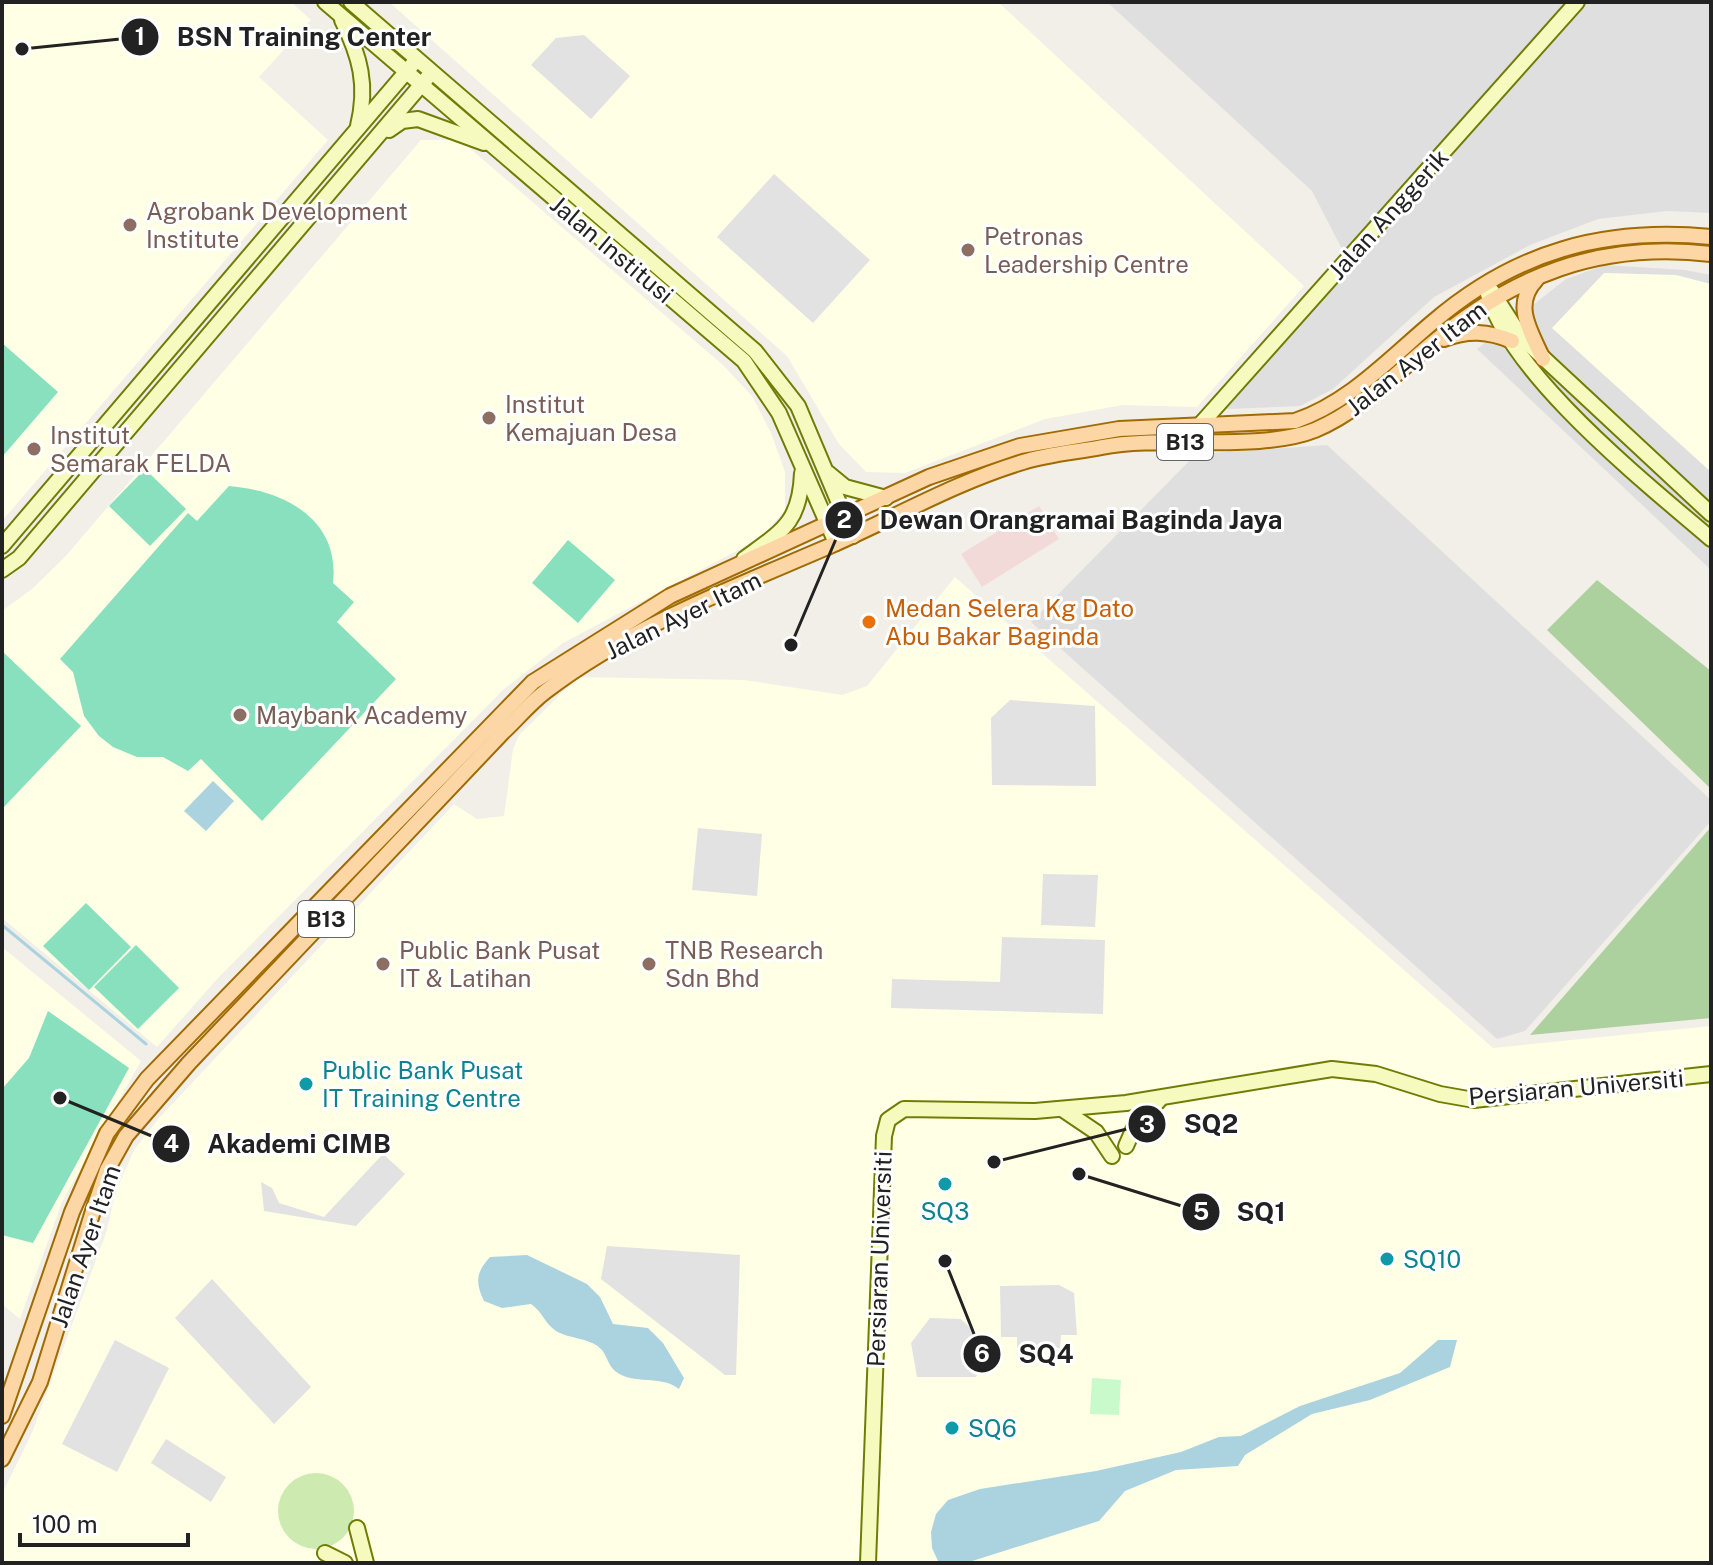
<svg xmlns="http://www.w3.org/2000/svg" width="1713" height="1565" font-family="'Public Sans',sans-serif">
	<rect width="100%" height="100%" fill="#f2efe9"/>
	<!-- residential -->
	<g fill="#e0dfdf">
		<path d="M1107 2H1711V213L1667 211 1598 219 1530 245 1434 297 1333 389 1300 406 1203 410 1344 253 1312 191Z"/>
		<path d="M1605 265 1685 270 1711 275V570L1477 349 1566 279Z"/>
		<path d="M1327 445 1711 800V821L1525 1031 1497 1039 1031 622 1196 454Z"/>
	</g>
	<!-- commercial -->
	<path fill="#f2dad9" d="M1039 506 1059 539 982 587 961 554Z"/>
	<!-- education -->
	<g fill="#ffffe5">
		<path d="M2 2H291L311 20 259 77 328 140 2 521Z"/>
		<path d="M389 2H998L1304 286 1197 407 1123 405 1045 419 905 473 866 472 839 444 787 356Z"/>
		<path d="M421 140H460L723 365 752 396 771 433 785 472V510L761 538 563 643 504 689 218 978 157 1047 2 918V611L32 589 65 557Z"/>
		<path d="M1604 273 1676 275 1711 284V472L1552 328Z"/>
		<path d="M955 577 1493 1048 1711 1026V1563H2V1494L31 1435 106 1233 116 1191 134 1150 159 1118 454 804 477 819 504 816 513 749 519 735 578 677 744 680 842 695 867 686Z"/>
		<path d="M2 947 141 1061 62 1202 20 1319 2 1304Z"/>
	</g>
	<!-- grass -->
	<circle fill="#cdebb0" cx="316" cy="1511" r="38"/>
	<!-- forest -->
	<g fill="#add19e">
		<path d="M1597 580 1711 671V789L1547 630Z"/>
		<path d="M1711 827V1018L1530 1035Z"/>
	</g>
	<!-- park -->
	<path fill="#c8facc" d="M1092 1378 1121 1380 1119 1415 1090 1414Z"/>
	<!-- pitch -->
	<g fill="#88e0be">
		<path d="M2 343 58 392 2 457Z"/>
		<path d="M145 469 186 509 150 546 109 506Z"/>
		<path d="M229 486C286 491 340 520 333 583L354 602 337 622 396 679 262 821 201 759 188 771 163 757H137L113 747 99 736 84 716 73 672 60 659 188 513 197 521Z"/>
		<path d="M568 540 615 580 578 623 532 583Z"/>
		<path d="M2 651 81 726 2 809Z"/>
		<path d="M86 903 131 947 89 990 43 946Z"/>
		<path d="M136 945 179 988 138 1029 94 987Z"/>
		<path d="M48 1011 129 1068 33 1243 2 1235V1089L29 1058Z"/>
	</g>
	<!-- parking -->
	<g fill="#e2e2e2">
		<path d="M584 35 630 76 591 119 531 65 556 38Z"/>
		<path d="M774 174 870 260 813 323 717 237Z"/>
		<path d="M1010 700 1095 706 1096 786 992 785 991 718Z"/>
		<path d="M698 828 762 834 757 896 692 890Z"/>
		<path d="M1043 874 1098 875 1095 927 1041 925Z"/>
		<path d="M1002 937 1105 940 1103 1014 891 1008 892 979 1000 982Z"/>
		<path d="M383 1154 405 1174 356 1226 264 1211 261 1182 272 1188 279 1203 324 1217Z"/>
		<path d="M607 1246 740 1255 736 1375H725L601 1279Z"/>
		<path d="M212 1279 311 1387 274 1424 175 1318Z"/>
		<path d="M1059 1285 1074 1293 1077 1335H1061L1060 1348H1017V1337H1001L1000 1286Z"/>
		<path d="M930 1318 961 1319 974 1332 980 1370 976 1377H917L911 1343Z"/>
		<path d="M115 1340 169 1368 117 1472 62 1444Z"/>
		<path d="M166 1439 226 1477 211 1502 151 1463Z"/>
	</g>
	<!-- water -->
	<g fill="#aad3df">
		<path d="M213 781 234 801 206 831 184 811Z"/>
		<path d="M527 1255 587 1284 600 1297 613 1324 648 1328 663 1343 684 1378 679 1389C660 1374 634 1386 615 1371 608 1365 607 1356 602 1350 592 1338 569 1339 556 1331 544 1323 543 1312 531 1304L502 1308 484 1301C475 1283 476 1272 490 1257Z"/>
		<path d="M1438 1340H1457L1450 1367 1370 1400 1312 1414 1245 1455 1238 1466 1176 1470 1125 1491 1099 1521 966 1563H939L932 1548 931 1532 936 1514 948 1500 980 1489 1096 1471 1181 1452 1219 1437 1241 1436 1300 1406 1400 1373Z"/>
	</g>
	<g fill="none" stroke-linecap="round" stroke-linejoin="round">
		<!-- stream -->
		<path stroke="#aad3df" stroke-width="3" d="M2 925 146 1044"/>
		<!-- secondary casing -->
		<g stroke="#707d05" stroke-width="18">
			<g id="secondary">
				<path d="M325 2 744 361 779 413 836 543"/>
				<path d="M351 2 755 351 798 406 853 536"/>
				<path d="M342 20C360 56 368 85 358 126"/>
				<path d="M389 130 402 121 418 119 484 143"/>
				<path d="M1486 286C1503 370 1646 483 1711 539"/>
				<path d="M1491 290 1521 337 1711 514"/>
				<path d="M1199 426 1577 2"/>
				<path d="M828 473 845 487 886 498"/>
				<path d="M2 546 412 65"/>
				<path d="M744 559C782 531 800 523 802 473"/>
				<path d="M2 570 19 558 427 78"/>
				<path d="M1062 1109 1096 1132 1112 1156"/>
				<path d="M1126 1146 1133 1130 1161 1098"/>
				<path d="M357 1528 366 1563"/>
				<path d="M325 1553 345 1563"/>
				<path d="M868 1563 884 1136 888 1120 904 1109 1035 1111 1126 1103 1332 1069 1376 1074 1440 1094 1474 1100 1711 1074"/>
			</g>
		</g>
		<!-- primary casing -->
		<g stroke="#a06b00" stroke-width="18">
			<g id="primary">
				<path d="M1536 280C1512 305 1531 332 1543 359"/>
				<path d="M1444 339C1468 330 1488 331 1512 341"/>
				<path d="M2 1416 72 1212 107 1133 147 1079 533 682 670 596 929 477 1020 446 1119 429 1295 421C1349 403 1390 358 1433 322 1516 251 1604 227 1711 237"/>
				<path d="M2 1459 40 1382 93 1211 107 1170 126 1136 189 1063 503 732C517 719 530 703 546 691 631 626 735 587 832 545 896 517 956 482 1023 462 1048 454 1076 452 1102 447 1163 435 1260 452 1315 430 1358 412 1392 377 1428 347 1512 275 1600 241 1711 254"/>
			</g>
		</g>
		<!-- secondary -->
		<use href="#secondary" stroke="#f7fabf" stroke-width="14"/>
		<!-- primary -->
		<use href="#primary" stroke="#fcd6a4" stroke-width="14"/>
	</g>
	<!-- markers -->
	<g fill="#8d6e63" stroke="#fff" stroke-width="3">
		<circle cx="130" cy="225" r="8"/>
		<circle cx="968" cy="250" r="8"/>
		<circle cx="489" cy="418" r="8"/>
		<circle cx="34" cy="449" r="8"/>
		<circle cx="240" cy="715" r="8"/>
		<circle cx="383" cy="964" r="8"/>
		<circle cx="649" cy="964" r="8"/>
	</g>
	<circle fill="#e8710a" stroke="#fff" stroke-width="3" cx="869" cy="622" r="8"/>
	<g fill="#0f9aa8" stroke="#fff" stroke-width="3">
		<circle cx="306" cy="1084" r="8"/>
		<circle cx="945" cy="1184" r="8"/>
		<circle cx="1387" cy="1259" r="8"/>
		<circle cx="952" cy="1428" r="8"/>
	</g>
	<g text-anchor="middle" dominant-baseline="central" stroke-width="6" stroke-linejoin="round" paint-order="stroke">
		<!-- shield labels -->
		<g fill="#fff" stroke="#646464" stroke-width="2">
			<rect x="1157" y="424" width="56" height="36" rx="6"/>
			<rect x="298" y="901" width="56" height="36" rx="6"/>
		</g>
		<g font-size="22" font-weight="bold" fill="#222">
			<text x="1185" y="442">B13</text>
			<text x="326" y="919">B13</text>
		</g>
		<!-- education labels -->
		<g font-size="24" fill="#785e54" stroke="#fff" text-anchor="start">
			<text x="146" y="211">Agrobank Development<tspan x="146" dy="28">Institute</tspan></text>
			<text x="984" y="236">Petronas<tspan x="984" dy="28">Leadership Centre</tspan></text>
			<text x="505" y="404">Institut<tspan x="505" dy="28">Kemajuan Desa</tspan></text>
			<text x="50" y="435">Institut<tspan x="50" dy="28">Semarak FELDA</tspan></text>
			<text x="256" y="715">Maybank Academy</text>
			<text x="399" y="950">Public Bank Pusat<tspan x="399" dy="28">IT &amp; Latihan</tspan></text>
			<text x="665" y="950">TNB Research<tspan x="665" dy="28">Sdn Bhd</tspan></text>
		</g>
		<!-- street labels -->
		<g font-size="24" fill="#222" stroke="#fff">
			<text transform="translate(1388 214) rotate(-48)">Jalan Anggerik</text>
			<text transform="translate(612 249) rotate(40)">Jalan Institusi</text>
			<text transform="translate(1416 358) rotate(-38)">Jalan Ayer Itam</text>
			<text transform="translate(683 615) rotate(-26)">Jalan Ayer Itam</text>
			<text transform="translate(1576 1087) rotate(-5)">Persiaran Universiti</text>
			<text transform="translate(85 1246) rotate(-71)">Jalan Ayer Itam</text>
			<text transform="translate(879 1259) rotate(-88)">Persiaran Universiti</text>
		</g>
		<!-- food labels -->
		<g font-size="24" fill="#c56008" stroke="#fff" text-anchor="start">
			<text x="885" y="608">Medan Selera Kg Dato<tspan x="885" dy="28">Abu Bakar Baginda</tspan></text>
		</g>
		<!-- culture labels -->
		<g font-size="24" fill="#0d838f" stroke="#fff" text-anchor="start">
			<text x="322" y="1070">Public Bank Pusat<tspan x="322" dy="28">IT Training Centre</tspan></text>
			<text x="945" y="1211" text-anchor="middle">SQ3</text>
			<text x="1403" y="1259">SQ10</text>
			<text x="968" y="1428">SQ6</text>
		</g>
	</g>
	<!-- callouts -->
	<path fill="none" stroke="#222" stroke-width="3" d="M22 49L140 37M791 645L844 520M994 1162L1147 1124M60 1098L171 1144M1079 1174L1201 1212M945 1261L982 1354"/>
	<g fill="#222" stroke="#fff" stroke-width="3">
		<circle cx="22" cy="49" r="8"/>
		<circle cx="791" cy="645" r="8"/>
		<circle cx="994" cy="1162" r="8"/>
		<circle cx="60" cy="1098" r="8"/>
		<circle cx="1079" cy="1174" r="8"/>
		<circle cx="945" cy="1261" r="8"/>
		<circle cx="140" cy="37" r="20"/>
		<circle cx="844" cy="520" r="20"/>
		<circle cx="1147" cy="1124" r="20"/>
		<circle cx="171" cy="1144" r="20"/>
		<circle cx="1201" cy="1212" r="20"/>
		<circle cx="982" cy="1354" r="20"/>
	</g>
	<g font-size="24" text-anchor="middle" font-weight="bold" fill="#fff">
		<text x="140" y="45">1</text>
		<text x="844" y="528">2</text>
		<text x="1147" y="1133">3</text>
		<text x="171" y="1152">4</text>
		<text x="1201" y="1220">5</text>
		<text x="982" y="1362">6</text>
	</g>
	<g font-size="26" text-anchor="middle" font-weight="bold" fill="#222" stroke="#fff" stroke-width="6" stroke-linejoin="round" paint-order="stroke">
		<text x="304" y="46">BSN Training Center</text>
		<text x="1081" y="529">Dewan Orangramai Baginda Jaya</text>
		<text x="1211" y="1133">SQ2</text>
		<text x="299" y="1153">Akademi CIMB</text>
		<text x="1261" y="1221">SQ1</text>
		<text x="1046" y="1363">SQ4</text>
	</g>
	<!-- border -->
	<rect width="1713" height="1565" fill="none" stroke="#222222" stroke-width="8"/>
	<!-- scale -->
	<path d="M20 1533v12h168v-12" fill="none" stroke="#222222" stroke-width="4"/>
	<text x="32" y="1533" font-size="24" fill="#222222" stroke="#ffffff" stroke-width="6" paint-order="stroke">100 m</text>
</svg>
